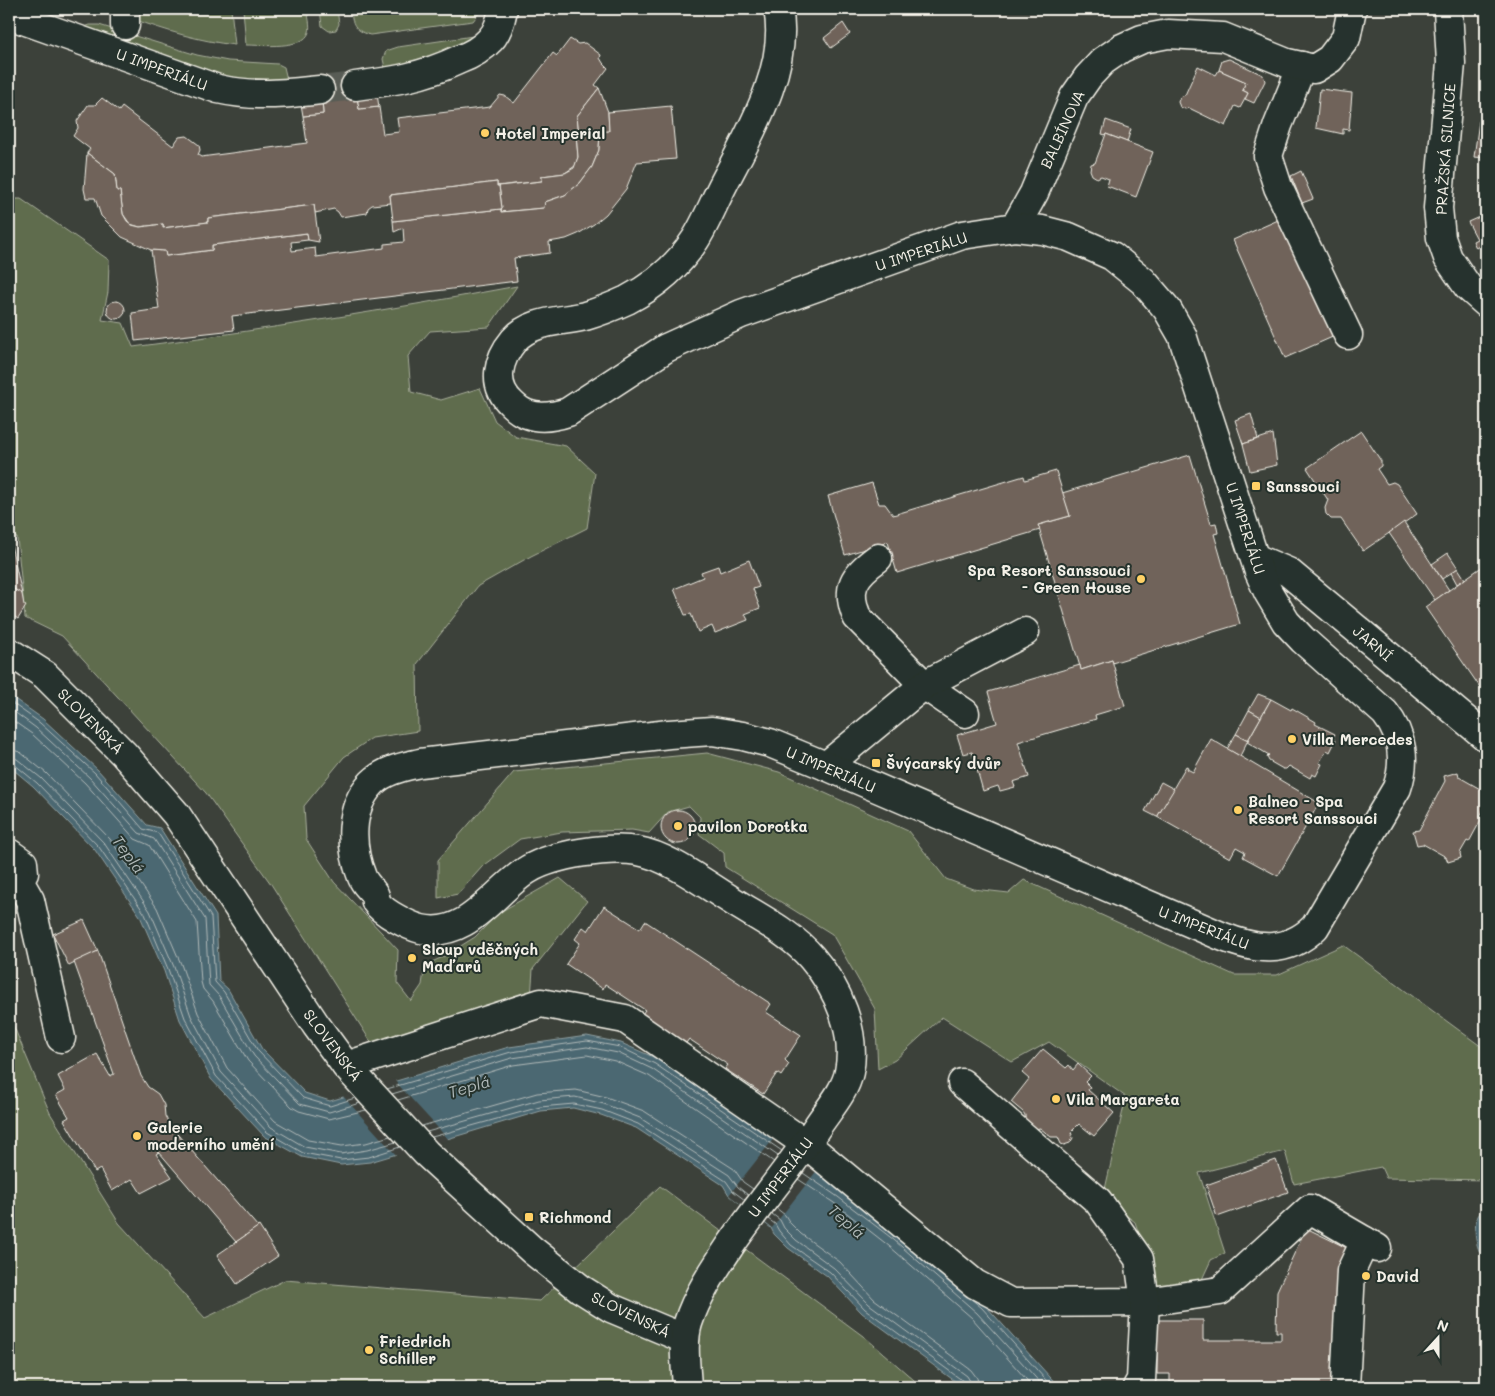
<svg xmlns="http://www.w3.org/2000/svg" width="1495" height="1396" font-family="Mali,sans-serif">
	<rect width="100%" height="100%" fill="#3c413a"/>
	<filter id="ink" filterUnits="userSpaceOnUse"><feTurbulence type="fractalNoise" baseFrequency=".02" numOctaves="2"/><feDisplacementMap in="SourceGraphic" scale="10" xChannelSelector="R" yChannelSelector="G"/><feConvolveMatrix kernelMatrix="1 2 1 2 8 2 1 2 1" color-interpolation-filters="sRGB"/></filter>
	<g filter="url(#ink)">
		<!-- green -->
		<g fill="#5e6c4e" stroke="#a9ae9b">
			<path d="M133 9H231L235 45C199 41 167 31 133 19Z"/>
			<path d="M243 9H307C308 16 311 26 309 32 304 50 261 45 246 45Z"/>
			<path d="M320 9H337L339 24 336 30 329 31 322 26Z"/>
			<path d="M351 9H482L473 21 370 35C354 30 352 24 351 9Z"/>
			<path d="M90 25H99L197 55 228 61 278 64 284 67 288 84 238 83 79 29Z"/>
			<path d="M480 35 446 54 389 70 385 68 383 59 386 51 398 47Z"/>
			<path d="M1486 52V114L1481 113Z"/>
			<path d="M9 199H21L109 260 108 292 102 320 123 323 133 347C262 330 389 310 517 286L489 327 430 331 408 356 411 392 441 400 480 388 495 421 516 437 566 446 595 473 587 528 531 556 478 586 417 664 418 731 372 738 344 757 304 806 306 839 334 882 398 950 397 983 411 1001 422 985 425 965 443 957 475 937 500 912 560 878 587 901 533 969 531 998 376 1050 271 884 206 793 62 636 25 618 17 538 9 533Z"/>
			<path d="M707 753 779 772 908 831 946 879 973 889 1009 893 1024 880 1234 975H1277L1343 945 1486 1050V1180L1386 1178 1381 1167 1294 1184 1285 1151 1199 1173 1225 1253 1211 1260 1198 1288 1159 1294 1135 1222 1103 1198 1126 1097 1049 1042 1012 1062 942 1017 895 1060 878 1069 875 1009 832 934 725 867 724 853 699 834 700 817 689 806 668 812 649 833 632 830 562 832 520 839 482 867 458 894 438 898V860L514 772Z"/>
			<path d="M9 1015 50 1113 119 1223 205 1318 285 1280 540 1301 660 1186 867 1339 922 1387H9Z"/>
		</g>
		<!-- water -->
		<g fill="#4c6872" stroke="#8f9fa1">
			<path d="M9 695 43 719 98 770 147 825 160 828 216 916 219 981 228 989 262 1049 305 1093 330 1101 509 1047 587 1036 621 1043 658 1059 822 1173 985 1305 1059 1387H963L862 1313 827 1276 788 1248 774 1234 771 1228 729 1195 723 1185 636 1128 601 1115 573 1108 541 1111 370 1162 341 1165 302 1157 264 1136 211 1079 180 1020 164 971 140 916 95 850 33 786 9 766Z"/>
			<path d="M1486 1207V1260C1476 1253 1472 1228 1478 1216 1480 1212 1484 1209 1486 1207Z"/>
		</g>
		<!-- pier -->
		<g fill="#3c413a">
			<path d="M393 1079 449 1140 397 1156 342 1095Z"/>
			<path d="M775 1137 818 1169 772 1228 729 1195Z"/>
		</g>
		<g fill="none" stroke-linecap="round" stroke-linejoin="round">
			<!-- shore -->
			<g stroke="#b1bab9" stroke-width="1">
				<path d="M9 701 40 723 95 773 143 829 158 833 211 917 215 982 224 992 258 1051 303 1098 330 1106 355 1098"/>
				<path d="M9 708 36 728 90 778 139 833 154 839 205 919 209 985 219 996 254 1056 300 1104 329 1112 360 1103"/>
				<path d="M9 718 32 734 85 783 135 839 149 845 197 922 201 982 203 989 213 1001 248 1061 292 1107 299 1111 329 1119 366 1110"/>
				<path d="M9 749 20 752 46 773 110 839 157 908 181 964 198 1013 227 1068 275 1121 308 1140 342 1146 366 1143 390 1136"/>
				<path d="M9 756 17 759 41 778 104 843 150 911 174 967 191 1016 221 1072 271 1127 305 1147 341 1154 367 1150 396 1142"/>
				<path d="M9 763 14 764 37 783 99 847 145 914 168 969 185 1018 216 1076 267 1132 303 1153 341 1160 369 1157 400 1147"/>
				<path d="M387 1089 511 1052 587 1041 620 1047 655 1064 782 1151"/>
				<path d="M392 1094 512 1058 587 1047 618 1053 652 1069 778 1156"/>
				<path d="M398 1100 513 1065 587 1055 615 1061 649 1076 774 1162"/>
				<path d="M422 1126 537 1093 576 1090 606 1097 644 1111 734 1169 743 1182 753 1189"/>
				<path d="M427 1132 539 1100 575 1097 604 1104 640 1118 729 1175 738 1187 748 1195"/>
				<path d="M432 1137 540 1107 574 1104 602 1110 638 1124 726 1181 733 1191 745 1200"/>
				<path d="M803 1173 838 1197 894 1240 977 1313 1044 1387"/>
				<path d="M798 1179 834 1203 889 1246 972 1318 1033 1387"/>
				<path d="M776 1208 785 1215 790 1223 801 1234 840 1262 874 1299 971 1370 977 1378 979 1387"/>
				<path d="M772 1214 780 1220 784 1228 796 1240 834 1268 869 1304 967 1376 970 1381 971 1387"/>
				<path d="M768 1219 775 1224 779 1231 791 1245 830 1272 865 1309 963 1381 965 1387"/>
				<path d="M970 1298 982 1308 1052 1387"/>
			</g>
		</g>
		<!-- building -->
		<g fill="#6f635a" stroke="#f4f1e8">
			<path d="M843 23 850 34 831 48 824 38Z"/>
			<path d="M570 39 578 44 585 43 601 55 600 58 603 63 608 68 595 85 599 88 577 116 579 134H576L578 157 575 166 565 173 542 176V181L497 186V182L390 195 391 203 372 205 368 208 367 213 341 217 338 212 334 209 315 213 314 205 208 218V222L163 228V224L140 227 130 224 123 214 120 191H117L115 174 87 153 90 149 73 136 78 128 77 121 88 105H95L102 98 119 111 122 107 173 146 179 137 187 136 199 145 200 150 198 155 201 157 307 143 303 116 323 114 322 100 357 96 359 109 379 107 383 134 399 132 397 118 490 107 500 95 505 96 514 103 553 53 557 56Z"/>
			<path d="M1229 59 1263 75 1265 81 1254 103 1245 99 1248 93 1242 90 1246 82 1219 70 1222 61Z"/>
			<path d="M1198 66 1216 75 1219 70 1246 82 1242 90 1248 93 1245 99 1240 108 1235 106 1226 126 1189 108 1185 109 1180 107 1178 102 1180 97 1185 95Z"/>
			<path d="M599 88 608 112 609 131 600 132 599 150 592 167 580 183 565 195 545 202 544 208 501 212 502 208 499 186 542 181V176L565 173 574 168 578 157 576 134H579L577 116Z"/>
			<path d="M1320 89 1352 93 1349 130 1343 129V134L1316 128Z"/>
			<path d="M377 94 379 107 359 109 357 96Z"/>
			<path d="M322 100 323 114 303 116 301 104Z"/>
			<path d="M671 106 676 159 637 162 626 189 606 214 594 224 578 234 566 239 549 242 550 253 514 258 517 281 232 316 234 330 135 341 132 313 159 309 151 250 165 251 166 256 212 250V245L307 233 308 240 291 242 292 251 315 248 316 257 384 248V244L404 242 403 228 394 232 393 221 501 209V212L544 208 545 202 565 195 580 183 592 167 599 150 600 132 609 131 608 112Z"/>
			<path d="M1106 120 1131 129 1127 142 1106 134V135L1102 134Z"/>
			<path d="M1479 121 1486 122V158L1474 157Z"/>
			<path d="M1106 134 1153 152 1136 197 1107 186 1109 179 1101 176 1097 178 1092 175 1090 170 1091 164 1095 163Z"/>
			<path d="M87 153 115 174 117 191H120L123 214 127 221 132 225 140 227 163 224V228L208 222V218L314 205 319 242 308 240 307 233 212 245V250L166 256 165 251 151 250 122 237 101 216 95 198H86L84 189Z"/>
			<path d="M1301 171 1313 199 1302 203 1291 176Z"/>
			<path d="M497 182V186H499L502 208 501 209 393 221 390 195Z"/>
			<path d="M1486 214V253L1481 245 1476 248 1473 241 1477 239 1468 222Z"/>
			<path d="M1285 217 1337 335 1285 358 1233 240Z"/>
			<circle cx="116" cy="310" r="9"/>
			<path d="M1251 414 1258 439 1243 444 1235 420Z"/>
			<path d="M1361 431 1381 461V466L1377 469 1387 484 1393 482 1397 484 1417 514 1363 551 1341 519H1331L1326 514 1325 508 1328 500 1307 468Z"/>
			<path d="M1273 434 1277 465 1250 471 1243 444Z"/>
			<path d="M1190 455 1211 524 1216 523 1218 533 1214 534 1240 624 1112 663V660L1081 670 1038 525 1070 516 1062 493Z"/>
			<path d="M1056 471 1070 516 1038 525 1040 530 897 573 888 542 845 555 828 496 872 483 879 504H885L893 515 1024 476 1025 480Z"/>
			<path d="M1404 522 1449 590 1435 600 1389 533Z"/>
			<path d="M9 545H11L22 594 9 586Z"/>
			<path d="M1448 553 1458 568 1442 579 1432 564Z"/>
			<path d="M749 560 759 587 753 589 760 608 745 614 748 620 715 633 712 626 698 632 691 614 685 615 674 589 703 577 701 572 718 566 720 572Z"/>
			<path d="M1486 564V696L1425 607Z"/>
			<path d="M1458 568 1465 579 1457 584 1451 573Z"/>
			<path d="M9 586 22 594 24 605 26 606 18 619 9 613Z"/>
			<path d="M1112 660 1125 706 1095 715 1096 719 1018 742 1029 777 1013 782 1015 787 1000 791 998 786 983 791 972 752 963 754 957 735 997 723 988 692 1080 665 1081 670Z"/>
			<path d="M1258 694 1271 699 1261 717 1249 710Z"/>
			<path d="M1271 699 1291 710 1292 708 1316 722 1315 724 1335 734 1333 738 1336 740 1330 752 1327 750 1319 763 1322 764 1316 776 1312 774 1310 778 1289 766 1286 769H1283L1269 761 1267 757 1269 755 1247 742Z"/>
			<path d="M1249 710 1261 717 1248 740 1236 734Z"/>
			<path d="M1236 734 1248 740 1240 756 1227 749Z"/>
			<path d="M1211 739 1319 803 1278 876 1243 857 1245 852 1236 847 1230 858 1157 817 1186 766 1188 767 1187 769 1193 772Z"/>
			<path d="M1458 772 1459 777 1482 790 1486 789V804L1480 817 1482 818 1469 842 1467 841 1460 853 1461 858 1448 862 1446 857 1423 844 1417 845 1413 831 1419 830 1445 781 1444 776Z"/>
			<path d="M1161 782 1174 789 1157 817 1145 811Z"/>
			<circle cx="678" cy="827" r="17"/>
			<path d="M604 906 640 929 645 921 771 1004 766 1012 801 1035 785 1060 789 1064 781 1076 777 1073 763 1094 725 1069 728 1065 689 1039 686 1043 642 1014 645 1010 605 984 603 989 566 964 580 943 575 939 583 927 588 931Z"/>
			<path d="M84 920 98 951 69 966 53 934Z"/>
			<path d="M98 951 141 1076 148 1087 158 1094 164 1105 165 1116 171 1127 258 1227 236 1242 159 1152 156 1154 172 1177 141 1193 132 1179 112 1191 100 1169 95 1172 64 1120 69 1117 56 1095 65 1090 58 1076 97 1054 110 1076 114 1074 74 962Z"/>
			<path d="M1043 1049 1066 1068 1069 1065 1073 1070 1078 1064 1091 1076 1085 1082 1090 1087 1088 1090 1114 1113 1094 1136 1079 1124 1071 1132 1073 1138 1070 1143 1064 1145 1061 1144 1058 1137H1051L1040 1128 1035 1129 1025 1120V1115L1023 1112 1011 1102 1029 1079 1022 1073Z"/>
			<path d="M1276 1160 1288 1192 1217 1217 1206 1185Z"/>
			<path d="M259 1226 278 1256 237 1284 217 1255Z"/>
			<path d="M1306 1228 1347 1248 1334 1386 1170 1387V1374H1157V1320H1203V1340H1281V1332H1276L1277 1291Z"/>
		</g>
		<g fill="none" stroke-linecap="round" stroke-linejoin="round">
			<!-- minor-tunnel -->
			<path stroke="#585b54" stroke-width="28" stroke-dasharray="28 14" stroke-linecap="butt" d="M320 90 355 86"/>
			<!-- minor casing -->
			<g stroke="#f4f1e8" stroke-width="31">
				<g id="minor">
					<path d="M1448 9 1451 63 1438 208 1441 238 1448 258 1468 287 1486 303"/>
					<path d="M9 15 218 89C253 97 285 94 320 90"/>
					<path d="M125 25V9"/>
					<path d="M1302 66 1278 125 1268 156 1278 187 1348 335"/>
					<path d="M355 86C393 81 422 77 458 60 469 56 482 49 490 40 498 32 501 20 503 9"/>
					<path d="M1015 227 1034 193 1074 97 1088 77 1103 61 1122 48 1142 39 1168 34 1223 37 1287 63 1314 69 1330 59 1346 38 1352 9"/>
					<path d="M878 558C854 575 845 588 857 617L924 685 965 713"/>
					<path d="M1255 558 1288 572 1486 737"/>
					<path d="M9 652 45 675 124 754 176 814 316 1025 346 1066 426 1153 532 1250 581 1289 611 1308 685 1339"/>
					<path d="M826 766 924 685 1025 632"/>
					<path d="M9 853 23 863 24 873 18 879H9"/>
					<path d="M18 879 30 900 61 1038"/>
					<path d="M346 1066 541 1003 625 1019 806 1144 975 1284 1011 1303 1145 1302 1220 1291 1310 1209 1377 1248"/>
					<path d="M962 1083 1098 1201 1139 1259 1145 1302 1141 1380 1137 1387"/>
					<path d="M687 1387C686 1367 682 1343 688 1323 697 1295 714 1270 730 1246 758 1205 790 1168 817 1127 828 1110 845 1092 849 1072 857 1032 838 988 812 958 791 933 759 918 731 900 705 884 668 856 638 851 610 846 554 854 529 869 495 889 468 940 421 929 409 926 383 913 376 902 375 900 376 898 375 896 372 889 365 885 362 877 350 847 348 808 372 783 385 770 403 767 420 763L669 734 712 731 743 736 770 743 826 766 1221 936C1255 950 1287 955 1315 927L1397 788C1406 762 1403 735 1385 713L1303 640 1286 622 1268 592 1259 572 1182 335 1167 309 1143 281 1112 256 1069 237 1042 230 1015 227 962 235 741 314 666 348 568 412C556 416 540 419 527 414 521 412 516 408 512 404 491 385 498 359 514 340 531 320 561 322 585 316 599 312 614 306 627 300 654 286 678 266 695 240 706 223 714 202 724 183 750 133 790 67 778 9"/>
					<path d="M1345 1387 1351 1271 1365 1241"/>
				</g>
			</g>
			<!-- minor -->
			<use href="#minor" stroke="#26332d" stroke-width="28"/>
		</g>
	</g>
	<!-- markers -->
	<g fill="#ffd166" stroke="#26332d" stroke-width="2">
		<circle cx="485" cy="133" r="5"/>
		<rect x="1251" y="481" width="10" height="10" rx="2.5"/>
		<circle cx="1141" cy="579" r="5"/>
		<circle cx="1292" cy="739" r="5"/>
		<rect x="871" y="758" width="10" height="10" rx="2.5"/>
		<circle cx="1238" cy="810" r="5"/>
		<circle cx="678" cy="826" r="5"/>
		<circle cx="412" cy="958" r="5"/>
		<circle cx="1056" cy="1099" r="5"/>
		<circle cx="137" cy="1136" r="5"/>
		<rect x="524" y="1212" width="10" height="10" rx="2.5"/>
		<circle cx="1366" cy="1276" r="5"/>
		<circle cx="369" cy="1350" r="5"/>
	</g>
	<g text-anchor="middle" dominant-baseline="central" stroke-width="4" stroke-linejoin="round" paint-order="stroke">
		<!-- street labels -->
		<g font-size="15" fill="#f4f1e8" stroke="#26332d">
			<text transform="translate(162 69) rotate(20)">U IMPERIÁLU</text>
			<text transform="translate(1062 129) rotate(-65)">BALBÍNOVA</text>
			<text transform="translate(1445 149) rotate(-86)">PRAŽSKÁ SILNICE</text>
			<text transform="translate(921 251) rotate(-18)">U IMPERIÁLU</text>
			<text transform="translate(1246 528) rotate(72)">U IMPERIÁLU</text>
			<text transform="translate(1373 643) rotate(40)">JARNÍ</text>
			<text transform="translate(91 721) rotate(45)">SLOVENSKÁ</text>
			<text transform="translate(831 769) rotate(23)">U IMPERIÁLU</text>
			<text transform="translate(1204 927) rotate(21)">U IMPERIÁLU</text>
			<text transform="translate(333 1045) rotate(53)">SLOVENSKÁ</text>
			<text transform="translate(780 1177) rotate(-53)">U IMPERIÁLU</text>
			<text transform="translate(631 1314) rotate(26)">SLOVENSKÁ</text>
		</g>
		<!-- poi labels -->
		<g font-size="15" font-weight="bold" fill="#f4f1e8" stroke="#26332d" text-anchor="start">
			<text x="495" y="133">Hotel Imperial</text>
			<text x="1266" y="486">Sanssouci</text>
			<text x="1131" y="570" text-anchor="end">Spa Resort Sanssouci<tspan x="1131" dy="17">- Green House</tspan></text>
			<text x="1302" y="739">Villa Mercedes</text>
			<text x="886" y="763">Švýcarský dvůr</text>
			<text x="1248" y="801">Balneo - Spa<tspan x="1248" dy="17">Resort Sanssouci</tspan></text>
			<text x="688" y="826">pavilon Dorotka</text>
			<text x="422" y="949">Sloup vděčných<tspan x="422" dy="17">Maďarů</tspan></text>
			<text x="1066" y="1099">Vila Margareta</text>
			<text x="147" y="1127">Galerie<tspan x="147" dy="17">moderního umění</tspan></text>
			<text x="539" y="1217">Richmond</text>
			<text x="1376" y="1276">David</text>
			<text x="379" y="1341">Friedrich<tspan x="379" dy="17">Schiller</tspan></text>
		</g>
		<!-- water labels -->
		<g font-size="16" font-style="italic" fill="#b1bab9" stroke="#26332d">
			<text transform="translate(129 854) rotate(54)">Teplá</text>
			<text transform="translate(469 1086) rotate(-16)">Teplá</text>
			<text transform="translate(847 1221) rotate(41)">Teplá</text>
		</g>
	</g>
	<!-- margin -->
	<rect width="1495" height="1396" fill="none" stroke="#26332d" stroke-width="30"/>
	<rect x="15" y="15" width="1465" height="1366" fill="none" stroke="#f4f1e8" stroke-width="2" filter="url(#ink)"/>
	<!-- north arrow -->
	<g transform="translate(1438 1338) rotate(21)" stroke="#26332d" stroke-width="4" paint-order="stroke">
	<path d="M0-4L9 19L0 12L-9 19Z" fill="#f4f1e8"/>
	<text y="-8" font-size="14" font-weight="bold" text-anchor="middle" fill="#f4f1e8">N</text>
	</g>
</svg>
